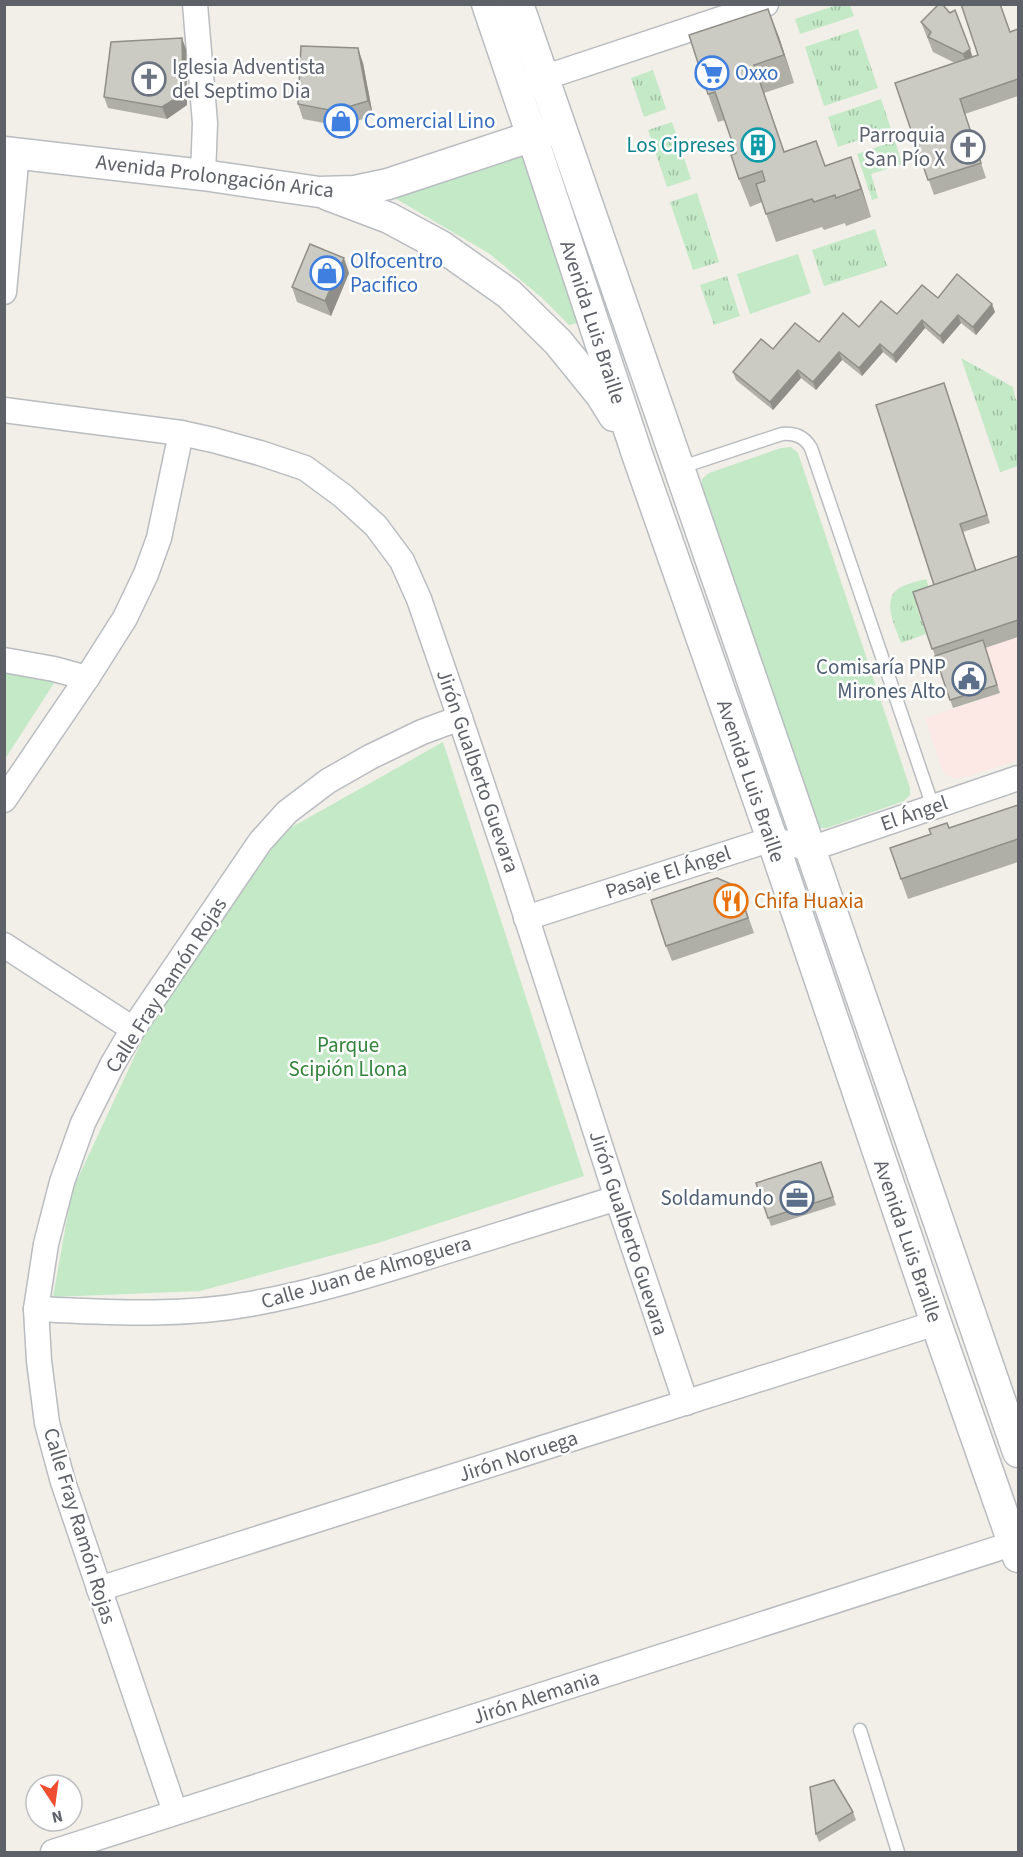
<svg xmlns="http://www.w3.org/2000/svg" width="1023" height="1857" font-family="'Source Sans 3',sans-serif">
	<defs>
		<pattern id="grass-tufts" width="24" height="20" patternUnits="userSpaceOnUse" patternTransform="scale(1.5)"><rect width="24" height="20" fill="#c3e9c6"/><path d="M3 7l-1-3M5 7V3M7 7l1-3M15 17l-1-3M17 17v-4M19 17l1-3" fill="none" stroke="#a2c0a5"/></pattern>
	</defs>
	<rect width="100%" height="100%" fill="#f1efe7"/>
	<!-- medical -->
	<path fill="#fce9e5" d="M1018 637V760L963 778H954L946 775 942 769 925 718 1000 693 985 648Z"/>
	<!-- grass -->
	<g fill="url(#grass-tufts)">
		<path d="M840 4 850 5 854 16 800 34 795 19Z"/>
		<path d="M858 29 878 88 824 106 805 47Z"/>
		<path d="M653 70 666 109 644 117 631 78Z"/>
		<path d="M881 99 891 129 838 147 828 117Z"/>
		<path d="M672 122 691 179 667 187 648 130Z"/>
		<path d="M895 141 902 164 871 174 878 198 872 200 857 154Z"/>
		<path d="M697 193 719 262 693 270 670 202Z"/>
		<path d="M875 229 887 266 824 286 812 250Z"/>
		<path d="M727 276 740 316 714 325 700 285Z"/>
		<path d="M961 358 1013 387 1015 398 1018 402V466L1000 472Z"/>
		<path d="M926 579 933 599 916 605 926 634 901 643C895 625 879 597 903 586 910 583 918 581 926 579Z"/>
	</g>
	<!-- park -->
	<g fill="#c3e9c6">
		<path d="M524 156 577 323 569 325 541 297 490 254 393 197Z"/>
		<path d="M798 254 811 293 750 314 737 274Z"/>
		<path d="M791 447 798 453 910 788V795L904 801 827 828H820L815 823 702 488V479L709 473 781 448Z"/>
		<path d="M5 673 56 680 5 759Z"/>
		<path d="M443 742 584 1176 378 1243 200 1291 53 1297 72 1191 165 991 285 831Z"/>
	</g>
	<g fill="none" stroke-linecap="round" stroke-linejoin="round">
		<!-- service casing -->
		<g stroke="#b9bcc1" stroke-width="15">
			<g id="service">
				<path d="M679 468 782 434C795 433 804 436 811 448L933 807"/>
				<path d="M860 1730 898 1852"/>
			</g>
		</g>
		<!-- minor casing -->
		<g stroke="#b9bcc1" stroke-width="27">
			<g id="minor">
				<path d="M195 4 205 123 203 175"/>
				<path d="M528 83 766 4"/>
				<path d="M4 292 17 153"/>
				<path d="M4 410 181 433 213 440 260 453 305 468 343 496 376 526 402 561 419 599 460 718 514 879 617 1198 686 1403"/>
				<path d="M4 660 54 669 87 678"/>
				<path d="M4 800 87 678 125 618 146 574 159 538 181 433"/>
				<path d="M526 918 772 839 810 849 1018 778"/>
				<path d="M4 945 133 1029"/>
				<path d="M36 1309C107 1312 180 1317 250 1304 312 1293 374 1274 434 1255 495 1236 556 1217 617 1198"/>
				<path d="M99 1589 936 1323"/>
				<path d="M175 1812 63 1482 47 1423 39 1361 36 1309 46 1244 62 1182 83 1123 112 1065 133 1029 260 842 287 812 328 781 370 757 422 732 460 718"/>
				<path d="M53 1852 1018 1542"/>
			</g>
		</g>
		<!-- tertiary casing -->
		<g stroke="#b9bcc1" stroke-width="33">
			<g id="tertiary">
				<path d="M487 4 532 136 637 454 772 839 936 1323 1018 1557"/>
				<path d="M518 4 679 468 1018 1452"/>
				<path d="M4 152 203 175 319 192 355 191 388 184 551 130"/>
				<path d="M328 195 389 218 441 246 509 294 558 342 601 395 614 416"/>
			</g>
		</g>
		<!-- service -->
		<use href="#service" stroke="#fff" stroke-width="12"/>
		<!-- minor -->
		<use href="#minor" stroke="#fff" stroke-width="24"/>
		<!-- tertiary -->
		<use href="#tertiary" stroke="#fff" stroke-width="30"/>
	</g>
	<!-- wall -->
	<g fill="#afafa8">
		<path d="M955 10 972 57 978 55 1010 32 1018 29V96L965 114 986 178 934 195 895 83 955 63 933 52 921 22Z"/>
		<path d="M779 37 794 83 764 93 784 152 825 166 851 157 871 217 846 226 845 223 824 230 822 227 776 242 762 202 750 207 739 179 736 153 725 120 718 122 708 94Z"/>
		<path d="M186 49 187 105 167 119 108 108 104 97Z"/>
		<path d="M363 63 373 116 340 126 303 119 298 104Z"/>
		<path d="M349 273 331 316 297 302 292 287Z"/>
		<path d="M938 298 995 312 976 335 961 323 943 344 925 328 896 363 883 352 862 376 842 360 816 390 801 378 773 410 736 380 733 372 773 349 819 342 859 327 897 314Z"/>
		<path d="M944 383 990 523 963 532 976 571 1018 556V637L985 648 1000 693 953 708 913 592 934 585Z"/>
		<path d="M1018 805V862L908 899 890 848Z"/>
		<path d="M738 887 754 933 672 961 666 946Z"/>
		<path d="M821 1162 836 1205 771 1226 756 1183Z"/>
		<path d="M853 1812 856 1820 819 1842 816 1834Z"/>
	</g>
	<!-- shaded-wall -->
	<g fill="#8f8e88">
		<path d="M768 9 779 37 794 83 784 55Z"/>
		<path d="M182 38 186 49 187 105 167 119 162 107Z"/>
		<path d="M358 48 363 63 373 116 368 101Z"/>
		<path d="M970 49 975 64 968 69 963 54Z"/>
		<path d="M754 65 764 93 794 180 784 152Z"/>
		<path d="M851 157 861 185 871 217 861 189Z"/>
		<path d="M344 258 349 273 331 316 325 301Z"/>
		<path d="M992 304 995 312 976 335 973 327Z"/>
		<path d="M958 315 961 323 943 344 940 336Z"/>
		<path d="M922 320 925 328 896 363 893 355Z"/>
		<path d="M880 344 883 352 862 376 859 368Z"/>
		<path d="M839 352 842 360 816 390 813 382Z"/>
		<path d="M798 370 801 378 773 410 770 402Z"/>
	</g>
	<!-- building -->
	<g fill="#cccbc3" stroke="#8f8e88" stroke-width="1.5">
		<path d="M939 4H942L950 13 955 10 970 49 963 54 928 37 931 32 921 22Z"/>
		<path d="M961 4H1000L1010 32 1018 29V79L960 99 981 163 928 180 895 83 978 55Z"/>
		<path d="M768 9 784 55 754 65 784 152 816 141 825 166 851 157 861 189 836 198 835 195 814 202 812 199 766 214 756 184 765 181 762 171 739 179 731 155 736 153 715 92 708 94 689 35Z"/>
		<path d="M182 38 183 94 162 107 104 97 111 42Z"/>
		<path d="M301 46 358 48 368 101 334 111 298 104Z"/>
		<path d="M310 244 344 258 325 301 292 287Z"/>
		<path d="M957 274 992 304 973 327 958 315 940 336 922 320 893 355 880 344 859 368 839 352 813 382 798 370 770 402 733 372 761 339 773 349 795 323 819 342 843 313 859 327 881 301 897 314 922 285 938 298Z"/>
		<path d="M944 383 987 515 960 524 976 571 934 585 876 405Z"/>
		<path d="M1018 556V620L932 649 913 592Z"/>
		<path d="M983 640 997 685 950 700 935 656Z"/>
		<path d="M1018 805V839L901 879 890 848 931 834 929 829 947 823 949 828Z"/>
		<path d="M717 878 738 887 748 918 666 946 651 900Z"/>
		<path d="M821 1162 833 1197 768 1218 756 1183Z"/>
		<path d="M834 1780 853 1812 816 1834 810 1787Z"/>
	</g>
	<!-- icons -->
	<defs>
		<g id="supermarket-ring" transform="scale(1.725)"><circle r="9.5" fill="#fff" stroke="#3f7fe0" stroke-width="1.5"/><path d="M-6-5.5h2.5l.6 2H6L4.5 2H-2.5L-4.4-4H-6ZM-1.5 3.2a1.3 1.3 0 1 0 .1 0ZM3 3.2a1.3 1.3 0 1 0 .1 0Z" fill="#3f7fe0"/></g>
		<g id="church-ring" transform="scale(1.725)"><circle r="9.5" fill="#fff" stroke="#6b7280" stroke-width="1.5"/><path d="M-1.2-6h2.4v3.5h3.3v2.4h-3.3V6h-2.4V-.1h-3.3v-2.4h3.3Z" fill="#6b7280"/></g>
		<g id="shop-ring" transform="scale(1.725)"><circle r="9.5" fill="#fff" stroke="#3f7fe0" stroke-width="1.5"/><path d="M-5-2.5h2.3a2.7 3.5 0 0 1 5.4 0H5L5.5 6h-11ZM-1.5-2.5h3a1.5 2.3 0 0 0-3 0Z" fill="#3f7fe0"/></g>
		<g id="building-ring" transform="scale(1.725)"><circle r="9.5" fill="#fff" stroke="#0f9aa8" stroke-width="1.5"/><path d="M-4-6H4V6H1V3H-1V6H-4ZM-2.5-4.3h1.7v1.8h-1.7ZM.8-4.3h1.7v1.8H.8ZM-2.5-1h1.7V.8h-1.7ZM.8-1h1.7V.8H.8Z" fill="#0f9aa8"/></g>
		<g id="civic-ring" transform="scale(1.725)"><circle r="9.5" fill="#fff" stroke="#5c6f8a" stroke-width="1.5"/><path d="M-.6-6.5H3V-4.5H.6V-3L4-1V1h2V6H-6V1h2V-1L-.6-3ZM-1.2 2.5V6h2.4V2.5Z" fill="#5c6f8a"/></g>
		<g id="restaurant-ring" transform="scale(1.725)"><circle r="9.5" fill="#fff" stroke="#e8710a" stroke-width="1.5"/><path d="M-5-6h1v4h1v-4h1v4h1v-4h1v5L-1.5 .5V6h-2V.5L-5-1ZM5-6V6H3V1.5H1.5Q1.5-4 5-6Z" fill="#e8710a"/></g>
		<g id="office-ring" transform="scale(1.725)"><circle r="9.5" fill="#fff" stroke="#5c6f8a" stroke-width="1.5"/><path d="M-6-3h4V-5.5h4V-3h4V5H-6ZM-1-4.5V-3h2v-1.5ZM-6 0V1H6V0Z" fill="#5c6f8a"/></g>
	</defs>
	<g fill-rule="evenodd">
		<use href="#supermarket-ring" x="712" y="73"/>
		<use href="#church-ring" x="149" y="79"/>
		<use href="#shop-ring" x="341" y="121"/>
		<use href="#building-ring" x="758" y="145"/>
		<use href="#church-ring" x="968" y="147"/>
		<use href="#shop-ring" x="327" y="273"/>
		<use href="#civic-ring" x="969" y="679"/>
		<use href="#restaurant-ring" x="731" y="901"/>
		<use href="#office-ring" x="797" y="1198"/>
	</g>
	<g text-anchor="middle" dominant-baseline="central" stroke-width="5" stroke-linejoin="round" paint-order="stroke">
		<!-- worship labels -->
		<g font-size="21" fill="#5b616d" stroke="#fff" text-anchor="start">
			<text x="172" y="67">Iglesia Adventista<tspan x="172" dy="24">del Septimo Dia</tspan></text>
			<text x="945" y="135" text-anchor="end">Parroquia<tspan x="945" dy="24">San Pío X</tspan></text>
		</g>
		<!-- shop labels -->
		<g font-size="21" fill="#366cbe" stroke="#fff" text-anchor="start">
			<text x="735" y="73">Oxxo</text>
			<text x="364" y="121">Comercial Lino</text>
			<text x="350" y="261">Olfocentro<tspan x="350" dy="24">Pacifico</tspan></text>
		</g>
		<!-- culture labels -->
		<g font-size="21" fill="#0d838f" stroke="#fff" text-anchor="end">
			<text x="735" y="145">Los Cipreses</text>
		</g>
		<!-- street labels -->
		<g font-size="21" fill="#5e6268" stroke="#fff">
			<text transform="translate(215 176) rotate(7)">Avenida Prolongación Arica</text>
			<text transform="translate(593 322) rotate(72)">Avenida Luis Braille</text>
			<text transform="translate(478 771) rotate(71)">Jirón Gualberto Guevara</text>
			<text transform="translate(751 781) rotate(71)">Avenida Luis Braille</text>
			<text transform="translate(914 813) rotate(-19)">El Ángel</text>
			<text transform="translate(668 872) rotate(-18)">Pasaje El Ángel</text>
			<text transform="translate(166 985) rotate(-57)">Calle Fray Ramón Rojas</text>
			<text transform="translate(629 1233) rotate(72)">Jirón Gualberto Guevara</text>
			<text transform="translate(908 1241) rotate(71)">Avenida Luis Braille</text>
			<text transform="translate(366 1272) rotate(-16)">Calle Juan de Almoguera</text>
			<text transform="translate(518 1456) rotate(-18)">Jirón Noruega</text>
			<text transform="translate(80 1526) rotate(73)">Calle Fray Ramón Rojas</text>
			<text transform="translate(536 1697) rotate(-18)">Jirón Alemania</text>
		</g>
		<!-- service labels -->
		<g font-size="21" fill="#4e5e75" stroke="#fff" text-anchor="end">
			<text x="946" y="667">Comisaría PNP<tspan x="946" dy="24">Mirones Alto</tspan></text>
			<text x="774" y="1198">Soldamundo</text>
		</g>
		<!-- food labels -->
		<g font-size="21" fill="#c56008" stroke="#fff" text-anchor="start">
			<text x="754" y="901">Chifa Huaxia</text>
		</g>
		<!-- park labels -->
		<g font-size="21" fill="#32833c" stroke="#fff">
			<text x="348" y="1045">Parque<tspan x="348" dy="24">Scipión Llona</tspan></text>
		</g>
	</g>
	<!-- border -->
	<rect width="1023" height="1857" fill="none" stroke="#5e6268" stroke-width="12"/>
	<!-- north arrow -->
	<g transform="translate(54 1803) rotate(167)"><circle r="28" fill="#ffffff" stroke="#bfc0c3" stroke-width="1.5"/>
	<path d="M0-4.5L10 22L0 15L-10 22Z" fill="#ef4d2f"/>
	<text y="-9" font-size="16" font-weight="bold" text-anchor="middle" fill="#5e6268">N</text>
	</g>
</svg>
